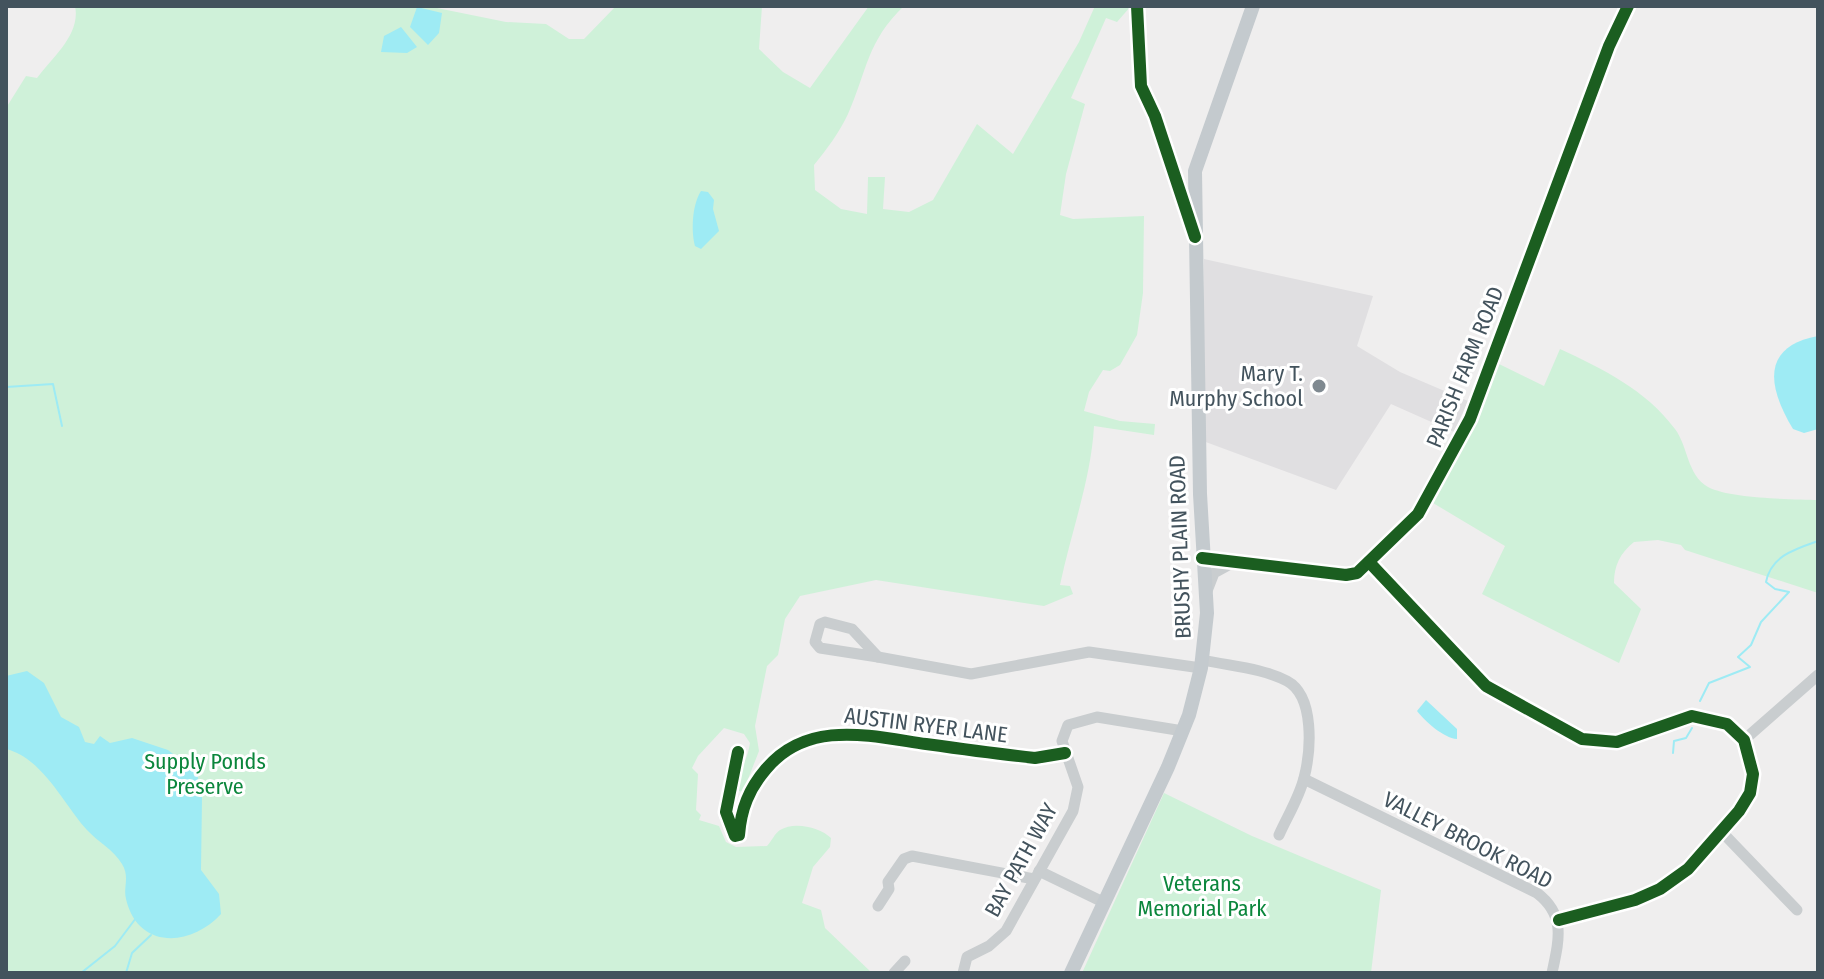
<svg xmlns="http://www.w3.org/2000/svg" width="1824" height="979" font-family="'Fira Sans Condensed',sans-serif">
	<rect width="100%" height="100%" fill="#efeeee"/>
	<!-- education -->
	<path fill="#e0dfe1" d="M1204 259 1373 296 1357 346 1400 372 1468 401 1454 432 1391 404 1336 490 1203 441Z"/>
	<!-- green -->
	<g fill="#cff1d9">
		<path d="M75 6H427L506 22 546 24 569 39H584L616 6H762L759 49 783 72 810 88 869 6H904C867 41 867 71 848 114 839 133 827 149 814 165L815 190 841 209 867 214 868 177H885L883 209 909 212 933 200 977 124 1013 154 1079 42 1095 6H1131L1117 22 1106 18 1071 98 1085 104 1066 174 1060 215 1073 219 1144 216 1143 293 1137 335 1120 365 1110 371 1103 370 1089 392 1084 411 1120 421 1155 424 1154 435 1094 426C1091 480 1071 532 1060 585L1070 586 1073 594 1044 606 876 580 800 596 785 619 778 655 767 666 755 726 759 751 743 792 735 790C738 773 748 759 750 743L744 734 724 728 698 756 692 768 698 774 696 810 701 815 699 820 719 826 726 842 736 847 767 846C771 842 775 833 780 830 794 821 820 827 831 838L830 847 813 867 802 903 821 910 825 928 872 973H6V108L26 76 37 78C53 57 81 34 75 6Z"/>
		<path d="M1560 349C1603 369 1646 390 1675 429 1688 446 1687 475 1708 487 1731 499 1791 499 1818 500V593L1685 550 1681 545 1658 540 1634 542C1620 553 1614 566 1614 583L1641 609 1619 663 1482 594 1505 546 1433 503 1474 423 1497 363 1544 386Z"/>
		<path d="M1164 793 1252 836 1381 890 1371 973H1082Z"/>
	</g>
	<!-- water -->
	<g fill="#9eebf4">
		<path d="M417 7 442 13 439 33 428 45 410 27Z"/>
		<path d="M401 27 417 47 407 53 381 52 384 36Z"/>
		<path d="M701 191 708 192 714 200 713 209 719 231 701 249 695 246C691 231 692 205 701 191Z"/>
		<path d="M1818 336V429L1804 433 1793 429C1769 389 1759 347 1818 336Z"/>
		<path d="M27 671 44 683 61 717 79 727 85 742 94 744 100 736 110 743 132 738 168 750 197 773 202 798 201 870 219 894 221 914C191 947 138 950 126 899 123 887 130 877 122 864 113 849 99 843 87 830 64 805 43 758 6 749V676Z"/>
		<path d="M1426 700 1457 729V739C1443 738 1425 721 1417 711Z"/>
	</g>
	<g fill="none" stroke-linecap="round" stroke-linejoin="round">
		<!-- stream -->
		<g stroke="#9eebf4" stroke-width="2">
			<path d="M6 387 53 384 62 426"/>
			<path d="M1700 701 1709 683 1750 667 1738 657 1751 645 1761 622 1789 592 1775 589 1766 582C1771 556 1795 549 1818 541"/>
			<path d="M1673 753 1674 741 1686 738 1692 728"/>
			<path d="M81 973 115 946 136 918"/>
			<path d="M126 973 132 953 151 935"/>
		</g>
		<!-- minor -->
		<g stroke="#c9cdcf" stroke-width="11">
			<path d="M1137 6 1141 86 1155 116 1193 232"/>
			<path d="M1202 558 1346 575 1357 573 1418 514 1470 419 1609 46 1628 6"/>
			<path d="M1369 562 1486 686 1582 739 1617 742 1692 716 1727 724 1744 740 1753 774 1750 793 1739 811 1688 869 1660 889 1635 900 1559 920"/>
			<path d="M1207 591 1214 573 1234 562"/>
			<path d="M825 622 852 629 878 657 820 648 815 642 820 624Z"/>
			<path d="M878 657 971 674 1089 652 1201 668"/>
			<path d="M1203 660C1229 666 1263 668 1287 681 1315 696 1311 751 1304 778 1299 798 1287 817 1279 835"/>
			<path d="M1744 740 1818 675"/>
			<path d="M738 752 726 812 735 836 739 835C741 809 749 789 766 769 808 719 870 736 926 744 962 749 999 754 1035 758L1065 753"/>
			<path d="M1304 779 1537 893C1566 915 1559 940 1552 973"/>
			<path d="M1721 831 1797 910"/>
			<path d="M1039 871 1105 903"/>
			<path d="M878 906 889 889 888 882 904 859 912 856 1034 879"/>
			<path d="M894 973 905 961"/>
			<path d="M963 973 967 957 989 946 1006 931 1073 811 1078 787 1062 741 1068 725 1097 717 1183 731"/>
		</g>
		<!-- major -->
		<path stroke="#c4cace" stroke-width="14" d="M1071 973 1168 767 1189 715 1201 668 1207 613 1200 494 1195 171 1253 6"/>
		<!-- cycleway casing -->
		<g stroke="#fff" stroke-width="17">
			<g id="cycleway">
				<path d="M1137 6 1141 86 1155 116 1195 237"/>
				<path d="M1202 558 1346 575 1357 573 1418 514 1470 419 1609 46 1628 6"/>
				<path d="M1369 562 1486 686 1582 739 1617 742 1692 716 1727 724 1744 740 1753 774 1750 793 1739 811 1688 869 1660 889 1635 900 1559 920"/>
				<path d="M738 752 726 812 735 836 739 835C741 809 749 789 766 769 808 719 870 736 926 744 962 749 999 754 1035 758L1065 753"/>
			</g>
		</g>
		<!-- cycleway -->
		<use href="#cycleway" stroke="#1b5e20" stroke-width="12"/>
	</g>
	<!-- markers -->
	<circle fill="#7f8990" stroke="#fff" stroke-width="3" cx="1319" cy="386" r="8"/>
	<g text-anchor="middle" dominant-baseline="central" stroke-width="6" stroke-linejoin="round" paint-order="stroke">
		<!-- street labels -->
		<g font-size="22" fill="#43535d" stroke="#fff">
			<text transform="translate(1465 367) rotate(-68)">PARISH FARM ROAD</text>
			<text transform="translate(1180 547) rotate(-92)">BRUSHY PLAIN ROAD</text>
			<text transform="translate(926 725) rotate(7)">AUSTIN RYER LANE</text>
			<text transform="translate(1468 840) rotate(27)">VALLEY BROOK ROAD</text>
			<text transform="translate(1021 860) rotate(-61)">BAY PATH WAY</text>
		</g>
		<!-- poi labels -->
		<g font-size="22" fill="#43535d" stroke="#fff" text-anchor="end">
			<text x="1303" y="373">Mary T.<tspan x="1303" dy="25">Murphy School</tspan></text>
		</g>
		<!-- park labels -->
		<g font-size="22" fill="#0b863c" stroke="#fff">
			<text x="205" y="761">Supply Ponds<tspan x="205" dy="25">Preserve</tspan></text>
			<text x="1202" y="883">Veterans<tspan x="1202" dy="25">Memorial Park</tspan></text>
		</g>
	</g>
	<!-- border -->
	<rect width="1824" height="979" fill="none" stroke="#43535d" stroke-width="16"/>
</svg>
